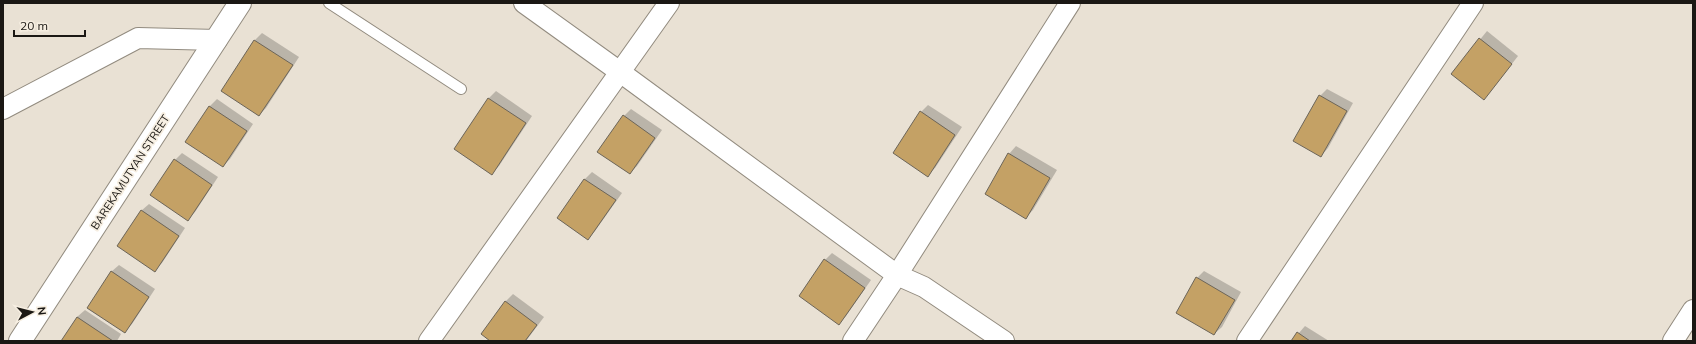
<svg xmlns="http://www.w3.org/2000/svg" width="1696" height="344" font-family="Mulish,sans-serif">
	<rect width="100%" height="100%" fill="#e9e1d4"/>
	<!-- shadow -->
	<g fill="#0003">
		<path d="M1487 31 1518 56 1491 91 1453 73Z"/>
		<path d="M262 33 299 57 266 108 259 115 222 91 255 40Z"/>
		<path d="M1327 89 1353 103 1328 148 1321 156 1320 96Z"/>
		<path d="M496 91 532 116 499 166 492 173 488 99Z"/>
		<path d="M217 99 253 124 230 159 223 166 186 141 210 106Z"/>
		<path d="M928 105 962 127 935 168 927 175 921 112Z"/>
		<path d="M631 109 662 130 637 166 630 173 624 116Z"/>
		<path d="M1016 146 1057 170 1033 210 1026 217 1009 154Z"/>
		<path d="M182 153 218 177 195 212 188 219 175 160Z"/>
		<path d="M592 172 622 193 595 231 588 239 559 218 585 179Z"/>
		<path d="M149 204 185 228 162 263 154 270 141 211Z"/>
		<path d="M832 253 871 280 846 316 839 323 825 260Z"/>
		<path d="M119 265 155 289 132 324 124 332 111 272Z"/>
		<path d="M1204 271 1241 292 1222 327 1214 334 1197 278Z"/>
		<path d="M513 294 544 317 526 341H492L482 334 506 301Z"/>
		<path d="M85 310 121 334 117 341H62L77 317Z"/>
		<path d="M1305 326 1329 341H1292Z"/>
	</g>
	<!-- building -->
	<g fill="#c4a165" stroke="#6c6559">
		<path d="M1479 38 1512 64 1484 100 1451 74Z"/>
		<path d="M254 40 293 65 259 116 221 91Z"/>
		<path d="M1319 95 1347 111 1321 157 1293 141Z"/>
		<path d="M488 98 526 123 492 175 454 149Z"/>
		<path d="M209 106 247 131 223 167 185 142Z"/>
		<path d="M920 111 955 135 928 177 893 153Z"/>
		<path d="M623 115 655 138 630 174 597 152Z"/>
		<path d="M1008 153 1050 178 1026 219 985 194Z"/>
		<path d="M174 159 212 185 188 221 150 195Z"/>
		<path d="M584 179 616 200 588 240 557 218Z"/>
		<path d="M141 210 179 236 155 272 117 246Z"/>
		<path d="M824 259 865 288 839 325 799 296Z"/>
		<path d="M111 271 149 297 125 333 87 308Z"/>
		<path d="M1196 277 1235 300 1214 335 1176 313Z"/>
		<path d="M505 301 537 325 525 341H490L481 334Z"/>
		<path d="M77 317 113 341H61Z"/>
		<path d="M1297 332 1310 341H1291Z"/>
	</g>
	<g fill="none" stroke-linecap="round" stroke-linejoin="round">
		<!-- service casing -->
		<g stroke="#928b7f" stroke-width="12">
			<path id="service" d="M329 3 461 89"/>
		</g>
		<!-- minor casing -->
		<g stroke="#928b7f" stroke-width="22">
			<g id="minor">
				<path d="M524 3 620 72 897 275 924 287 1004 341"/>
				<path d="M3 109 138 38 217 40"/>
				<path d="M429 341 669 3"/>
				<path d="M853 341 897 275 1070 3"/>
				<path d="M1247 341 1473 3"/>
				<path d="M1673 341 1693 310"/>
			</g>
		</g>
		<!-- secondary casing -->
		<g stroke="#928b7f" stroke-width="24">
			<path id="secondary" d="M20 341 240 3"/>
		</g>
		<!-- service -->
		<use href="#service" stroke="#fff" stroke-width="10"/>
		<!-- minor -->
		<use href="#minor" stroke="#fff" stroke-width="20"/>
		<!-- secondary -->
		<use href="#secondary" stroke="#fff" stroke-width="22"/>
	</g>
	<g text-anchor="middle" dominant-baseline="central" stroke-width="3.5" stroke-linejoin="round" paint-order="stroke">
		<!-- street labels -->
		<g font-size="11" fill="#1b1814" stroke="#f6eee1">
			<text transform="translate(130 172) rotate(-57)">BAREKAMUTYAN STREET</text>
		</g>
	</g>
	<!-- border -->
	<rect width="1696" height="344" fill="none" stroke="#1b1814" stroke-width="8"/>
	<!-- north arrow -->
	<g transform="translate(32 312) rotate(83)" stroke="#f6eee1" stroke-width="3" paint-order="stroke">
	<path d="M0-3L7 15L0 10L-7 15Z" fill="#1b1814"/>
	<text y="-6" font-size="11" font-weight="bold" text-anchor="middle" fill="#1b1814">N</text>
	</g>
	<!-- scale -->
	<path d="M14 30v6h71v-6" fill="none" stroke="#1b1814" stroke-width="2"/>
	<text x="20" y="30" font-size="12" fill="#1b1814" stroke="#f6eee1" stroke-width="3" paint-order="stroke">20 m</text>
</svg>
